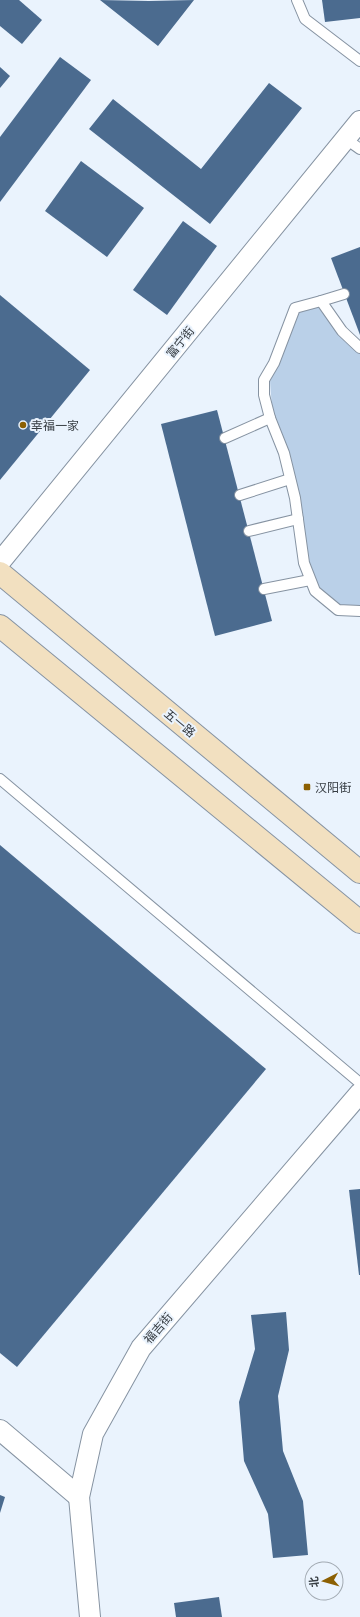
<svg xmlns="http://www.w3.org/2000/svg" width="360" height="1617" font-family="Cabin,'Noto Sans SC',sans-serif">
	<rect width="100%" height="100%" fill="#eaf3fd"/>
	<!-- green -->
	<path fill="#bad0e8" d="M319 307 339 333 360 354V607H340L319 588 308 563 272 408 270 381 278 364 297 313Z"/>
	<!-- building -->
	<g fill="#4b6b8f">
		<path d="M0 0H19L42 20 22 44 0 26Z"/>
		<path d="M100 0 149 1 194 0 158 46Z"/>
		<path d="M322 0H360V18L325 22Z"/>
		<path d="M60 57 91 80 0 202V137Z"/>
		<path d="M0 67 10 76 0 88Z"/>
		<path d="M269 83 302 108 210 224 89 129 113 99 201 169Z"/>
		<path d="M81 161 144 208 107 257 45 211Z"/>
		<path d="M183 221 217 246 167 315 133 290Z"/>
		<path d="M360 247V335L331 258Z"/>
		<path d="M0 295 90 370 0 480Z"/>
		<path d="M217 410 272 621 215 636 161 424Z"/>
		<path d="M0 845 266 1069 17 1367 0 1353Z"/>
		<path d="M360 1189V1275H359L349 1190Z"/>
		<path d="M286 1312 289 1350 278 1396 283 1451 303 1501 308 1555 273 1558 268 1514 244 1461 239 1402 255 1349 251 1315Z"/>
		<path d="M0 1495 5 1497 0 1513Z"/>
		<path d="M219 1597 222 1617H176L174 1603Z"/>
	</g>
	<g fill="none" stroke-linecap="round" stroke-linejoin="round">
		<!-- service casing -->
		<g stroke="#8693a2" stroke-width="12">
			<g id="service">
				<path d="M297 0 305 19 360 61"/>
				<path d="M346 139 360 149"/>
				<path d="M321 301 344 294"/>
				<path d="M360 348 342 331 321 301 295 308 274 363 264 380V395L270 418 284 453 295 498 304 563 315 591 338 610 360 611"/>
				<path d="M225 438 270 418"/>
				<path d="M240 495 290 479"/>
				<path d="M249 531 298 519"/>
				<path d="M264 589 310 580"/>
				<path d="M0 779 360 1083"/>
			</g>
		</g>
		<!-- minor casing -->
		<g stroke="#8693a2" stroke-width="22">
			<g id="minor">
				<path d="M0 562 360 121"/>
				<path d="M0 1430 79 1497"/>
				<path d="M90 1617 79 1497 93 1434 141 1348 360 1093"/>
			</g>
		</g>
		<!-- secondary casing -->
		<g stroke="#8693a2" stroke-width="24">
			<g id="secondary">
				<path d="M0 573 360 872"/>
				<path d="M0 626 360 922"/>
			</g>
		</g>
		<!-- service -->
		<use href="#service" stroke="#fff" stroke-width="10"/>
		<!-- minor -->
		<use href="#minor" stroke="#fff" stroke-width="20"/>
		<!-- secondary -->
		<use href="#secondary" stroke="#f2e0c0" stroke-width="22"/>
	</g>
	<!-- markers -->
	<g fill="#8c6003" stroke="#eaf3fd" stroke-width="1.5">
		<circle cx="23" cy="425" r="4"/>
		<rect x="303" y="783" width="8" height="8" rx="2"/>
	</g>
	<g text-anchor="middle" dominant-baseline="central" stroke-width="4" stroke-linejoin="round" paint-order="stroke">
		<!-- street labels -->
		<g font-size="12" fill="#363c42" stroke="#eaf3fd">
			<text transform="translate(180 342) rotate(-51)">富宁街</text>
			<text transform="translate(180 723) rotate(40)">五一路</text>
			<text transform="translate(158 1328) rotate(-49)">福吉街</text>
		</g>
		<!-- poi labels -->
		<g font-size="12" fill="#363c42" stroke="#eaf3fd" text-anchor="start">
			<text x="31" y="425">幸福一家</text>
			<text x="315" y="787">汉阳街</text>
		</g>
	</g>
	<!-- north arrow -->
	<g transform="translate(324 1581) rotate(264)"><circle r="19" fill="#eaf3fd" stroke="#a2aab2"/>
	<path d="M0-3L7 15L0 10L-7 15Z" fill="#8c6003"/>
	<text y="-6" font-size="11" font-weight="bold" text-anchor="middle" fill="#363c42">北</text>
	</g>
</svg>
